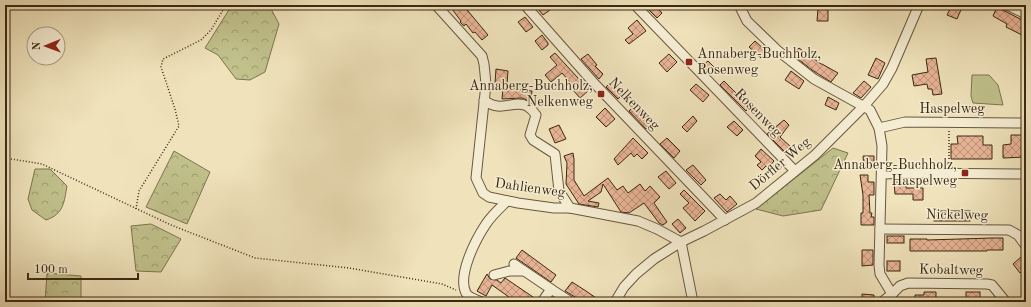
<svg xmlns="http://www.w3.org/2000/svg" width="1031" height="307" font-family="'Old Standard TT',serif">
	<defs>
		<pattern id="forest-crowns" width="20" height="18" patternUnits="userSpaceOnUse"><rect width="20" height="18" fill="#c1c18c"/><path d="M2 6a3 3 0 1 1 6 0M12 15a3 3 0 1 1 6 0" fill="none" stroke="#9e9d71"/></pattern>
		<pattern id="building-cross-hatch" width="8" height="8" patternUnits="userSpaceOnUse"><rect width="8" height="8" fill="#e8b496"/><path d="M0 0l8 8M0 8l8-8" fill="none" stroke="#bd9279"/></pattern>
	</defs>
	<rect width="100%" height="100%" fill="#f0e3bc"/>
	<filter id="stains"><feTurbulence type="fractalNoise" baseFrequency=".005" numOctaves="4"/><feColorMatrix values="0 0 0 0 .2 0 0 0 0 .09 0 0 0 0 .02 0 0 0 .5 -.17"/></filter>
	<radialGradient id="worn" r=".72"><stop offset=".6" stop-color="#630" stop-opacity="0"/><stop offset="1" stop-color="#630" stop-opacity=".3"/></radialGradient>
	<!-- forest -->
	<g fill="url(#forest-crowns)" stroke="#7e7450">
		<path d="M232 5H269L279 24 265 72 250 80 236 79 218 55 205 48Z"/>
		<path d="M833 148 848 153 821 210 783 216 756 209Z"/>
		<path d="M174 151 210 172 187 224 146 207Z"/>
		<path d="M35 169H50L67 186C64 202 64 214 46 220L32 210 28 199Z"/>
		<path d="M151 224 181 239 161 272 136 271 131 226Z"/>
		<path d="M47 273 81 276V297L90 302H45Z"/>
	</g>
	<!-- park -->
	<path fill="#c1c18c" stroke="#7e7450" d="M972 75H989L998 85 1003 105 973 103 971 96Z"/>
	<!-- building -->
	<g fill="url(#building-cross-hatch)" stroke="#3b2813">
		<path d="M457 5H463L488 35 482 40 475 32 473 33 466 24 464 26 460 22 461 21 452 9Z"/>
		<path d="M535 5H547L550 10 543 15Z"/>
		<path d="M653 5H655L662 13 657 18 649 10Z"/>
		<path d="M952 5H963L957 19 947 15Z"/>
		<path d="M997 7 1026 22V37L1006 27 1007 24 993 16Z"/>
		<path d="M818 9H828V21H817Z"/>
		<path d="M525 17 533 27 526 32 518 22Z"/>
		<path d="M637 20 646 31 629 44 625 40 633 34 628 28Z"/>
		<path d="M542 35 548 43V45L542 50 535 41Z"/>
		<path d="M755 41 767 52 761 58 749 47Z"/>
		<path d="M799 48 821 64H822L838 73 831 82 812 70 793 55Z"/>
		<path d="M555 53 589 90 580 98 573 90 575 88 562 73 551 82 545 75 557 65 550 57Z"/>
		<path d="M588 54 597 65 595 66 603 74 599 79 581 59Z"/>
		<path d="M669 54 677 62 667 72 659 63Z"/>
		<path d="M876 58 885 63 878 79 868 75Z"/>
		<path d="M936 58 942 94 933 95 932 89H928L927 84 914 86 912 75 928 72 926 59Z"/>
		<path d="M708 61 716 69 710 74 702 66Z"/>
		<path d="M496 69 508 71 507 84 495 83Z"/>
		<path d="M791 71 804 81 799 89 785 80Z"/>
		<path d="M612 81 624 93 618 99 606 87Z"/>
		<path d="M724 81 737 94 739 93 751 106 746 111 720 85Z"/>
		<path d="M864 81 871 87 861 98 853 93Z"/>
		<path d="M696 84 709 95 703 102 690 90Z"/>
		<path d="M503 88 532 91 531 102 522 98 502 99Z"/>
		<path d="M828 97 839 103 836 110 825 105Z"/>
		<path d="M635 105 652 124 646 129 629 111Z"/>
		<path d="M605 108 615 119 606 127 596 117Z"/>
		<path d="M693 116 697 121 687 132 682 127Z"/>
		<path d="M784 120 789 125 780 137 792 148 786 153 767 134Z"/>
		<path d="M734 121 743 130 737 136 727 127Z"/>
		<path d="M559 125 566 139 555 143 549 129Z"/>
		<path d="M1011 135H1026V157L1003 158V145L1011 144Z"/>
		<path d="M957 136H983V145H992V159H951V144H958Z"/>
		<path d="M633 138 648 153 642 159 637 154 634 157 631 153 618 165 614 159Z"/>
		<path d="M667 138 680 151 674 158 660 144Z"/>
		<path d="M761 149 774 161 768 168 766 166 762 170 757 165 761 162 755 156Z"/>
		<path d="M573 153 574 159V180L584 196 608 178 617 190 623 186 628 193 640 184 645 191 650 186 660 197 654 203 667 222 663 225 659 223 644 203 629 213 621 212 603 184 601 192 588 201 599 203 598 207 579 204 566 184 567 163 564 156Z"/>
		<path d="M863 156H874V168H864Z"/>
		<path d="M693 165 706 180 701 185 686 170Z"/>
		<path d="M666 171 676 183 669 189 658 177Z"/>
		<path d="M860 175H868V182H874V195H869L870 213H872L871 217H874V225H861V213H863V195Z"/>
		<path d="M894 182H906V188H923V200H913V194H895Z"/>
		<path d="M684 190 705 211 695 221 683 208 689 203 680 194Z"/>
		<path d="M720 194 726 200 730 196 737 204 727 212 714 198Z"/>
		<rect x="934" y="211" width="36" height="10"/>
		<path d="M678 219 686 228 680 233 672 224Z"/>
		<rect x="887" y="236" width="17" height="7"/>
		<path d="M992 238H1003V250H987V251H910V239H927V240Z"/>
		<path d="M522 250 556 275 551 282 516 258Z"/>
		<path d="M862 250H873V265L862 266Z"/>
		<path d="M1021 257 1026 263V269L1020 273 1013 264Z"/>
		<rect x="887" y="261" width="13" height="10"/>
		<path d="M487 274 490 279 497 280 501 283 505 278 533 297 530 302H516L492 285 486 296 477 291Z"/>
		<path d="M572 282 586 291 602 302H577L575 297 565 291Z"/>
		<path d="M924 292H936V302H915V295H924Z"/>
		<rect x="966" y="292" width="14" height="10"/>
		<path d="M862 294 874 295V302H862Z"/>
	</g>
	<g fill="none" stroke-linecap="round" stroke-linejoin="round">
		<!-- minor casing -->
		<g stroke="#68573d" stroke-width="11">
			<g id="minor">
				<path d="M436 5 482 56 484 64 486 84 476 178 483 193 489 197 518 203 554 208H570L638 221 657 229 681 242 693 302"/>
				<path d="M525 5 593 82 725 220"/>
				<path d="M635 5 795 171"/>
				<path d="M739 5 747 21 777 50 814 79 870 110 879 128 882 146 879 265 880 274 892 294 882 302"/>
				<path d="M1007 5 1026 14"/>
				<path d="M484 100C501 114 513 99 527 106 530 108 534 112 536 115L530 135 533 140 555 154 559 191 570 208"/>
				<path d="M879 128 905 122 1026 123"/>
				<path d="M882 174 910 173 1026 174"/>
				<path d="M880 229 1009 230 1018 235 1026 246"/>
				<path d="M514 264 551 289 542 302"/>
				<path d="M494 275 509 271H524"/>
				<path d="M551 289 571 302"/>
				<path d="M892 294 900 286 908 283 987 284 992 285 1006 302"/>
				<path d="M482 302C477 300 469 298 466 293 457 275 476 239 486 224 492 215 500 208 507 201"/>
				<path d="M615 302 624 287 636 274 654 259 681 242 704 231 756 203 815 155 864 106 883 84 892 68 919 5"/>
			</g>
		</g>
		<!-- path -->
		<g stroke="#3b2813" stroke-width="1.5" stroke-dasharray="1 2" stroke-linecap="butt">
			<path d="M5 158 42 164 171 225 255 258 349 268 442 284 456 290"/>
			<path d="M949 165V131"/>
			<path d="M136 209 139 191 179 126 175 109 161 67 163 59 201 40 211 30 226 5"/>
		</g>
		<!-- minor -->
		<use href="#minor" stroke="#f5edd3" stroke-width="9"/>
	</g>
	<!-- markers -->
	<g fill="#8f2418" stroke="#f5edd3" stroke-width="1.5">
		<rect x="685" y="58" width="8" height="8" rx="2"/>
		<rect x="597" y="90" width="8" height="8" rx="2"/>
		<rect x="961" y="169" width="8" height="8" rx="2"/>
	</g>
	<g text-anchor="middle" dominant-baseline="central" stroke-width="3" stroke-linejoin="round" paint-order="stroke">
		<!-- poi labels -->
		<g font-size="14" fill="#3b2813" stroke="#f5edd3" text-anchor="end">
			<text x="697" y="54" text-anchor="start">Annaberg-Buchholz,<tspan x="697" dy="16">Rosenweg</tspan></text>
			<text x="593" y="86">Annaberg-Buchholz,<tspan x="593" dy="16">Nelkenweg</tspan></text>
			<text x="957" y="165">Annaberg-Buchholz,<tspan x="957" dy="16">Haspelweg</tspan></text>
		</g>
		<!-- street labels -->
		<g font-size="14" fill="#3b2813" stroke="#f5edd3">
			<text transform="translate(634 104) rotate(46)">Nelkenweg</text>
			<text x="952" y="109">Haspelweg</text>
			<text transform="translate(758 113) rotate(46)">Rosenweg</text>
			<text transform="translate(780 164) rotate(-40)">Dörfler Weg</text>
			<text transform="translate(530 188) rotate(8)">Dahlienweg</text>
			<text transform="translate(957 215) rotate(1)">Nickelweg</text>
			<text transform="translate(951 270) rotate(1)">Kobaltweg</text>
		</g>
	</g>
	<!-- margin -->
	<rect width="1031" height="307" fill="none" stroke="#f0e3bc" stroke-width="20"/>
	<rect x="6" y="6" width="1019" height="295" fill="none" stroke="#3b2813" stroke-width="2"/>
	<rect x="10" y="10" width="1011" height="287" fill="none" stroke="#3b2813"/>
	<!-- north arrow -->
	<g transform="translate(46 46) rotate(269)"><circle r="19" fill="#f5edd3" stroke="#ab9e86"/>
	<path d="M0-3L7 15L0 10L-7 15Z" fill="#8f2418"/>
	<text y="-6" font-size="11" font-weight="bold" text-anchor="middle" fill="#3b2813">N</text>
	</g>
	<!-- scale -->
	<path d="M28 273v6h110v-6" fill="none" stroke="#3b2813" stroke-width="2"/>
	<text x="34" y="273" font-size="12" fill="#3b2813" stroke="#f5edd3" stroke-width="3" paint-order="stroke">100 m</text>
	<rect width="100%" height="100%" filter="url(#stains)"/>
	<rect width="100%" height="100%" fill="url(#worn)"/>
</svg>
